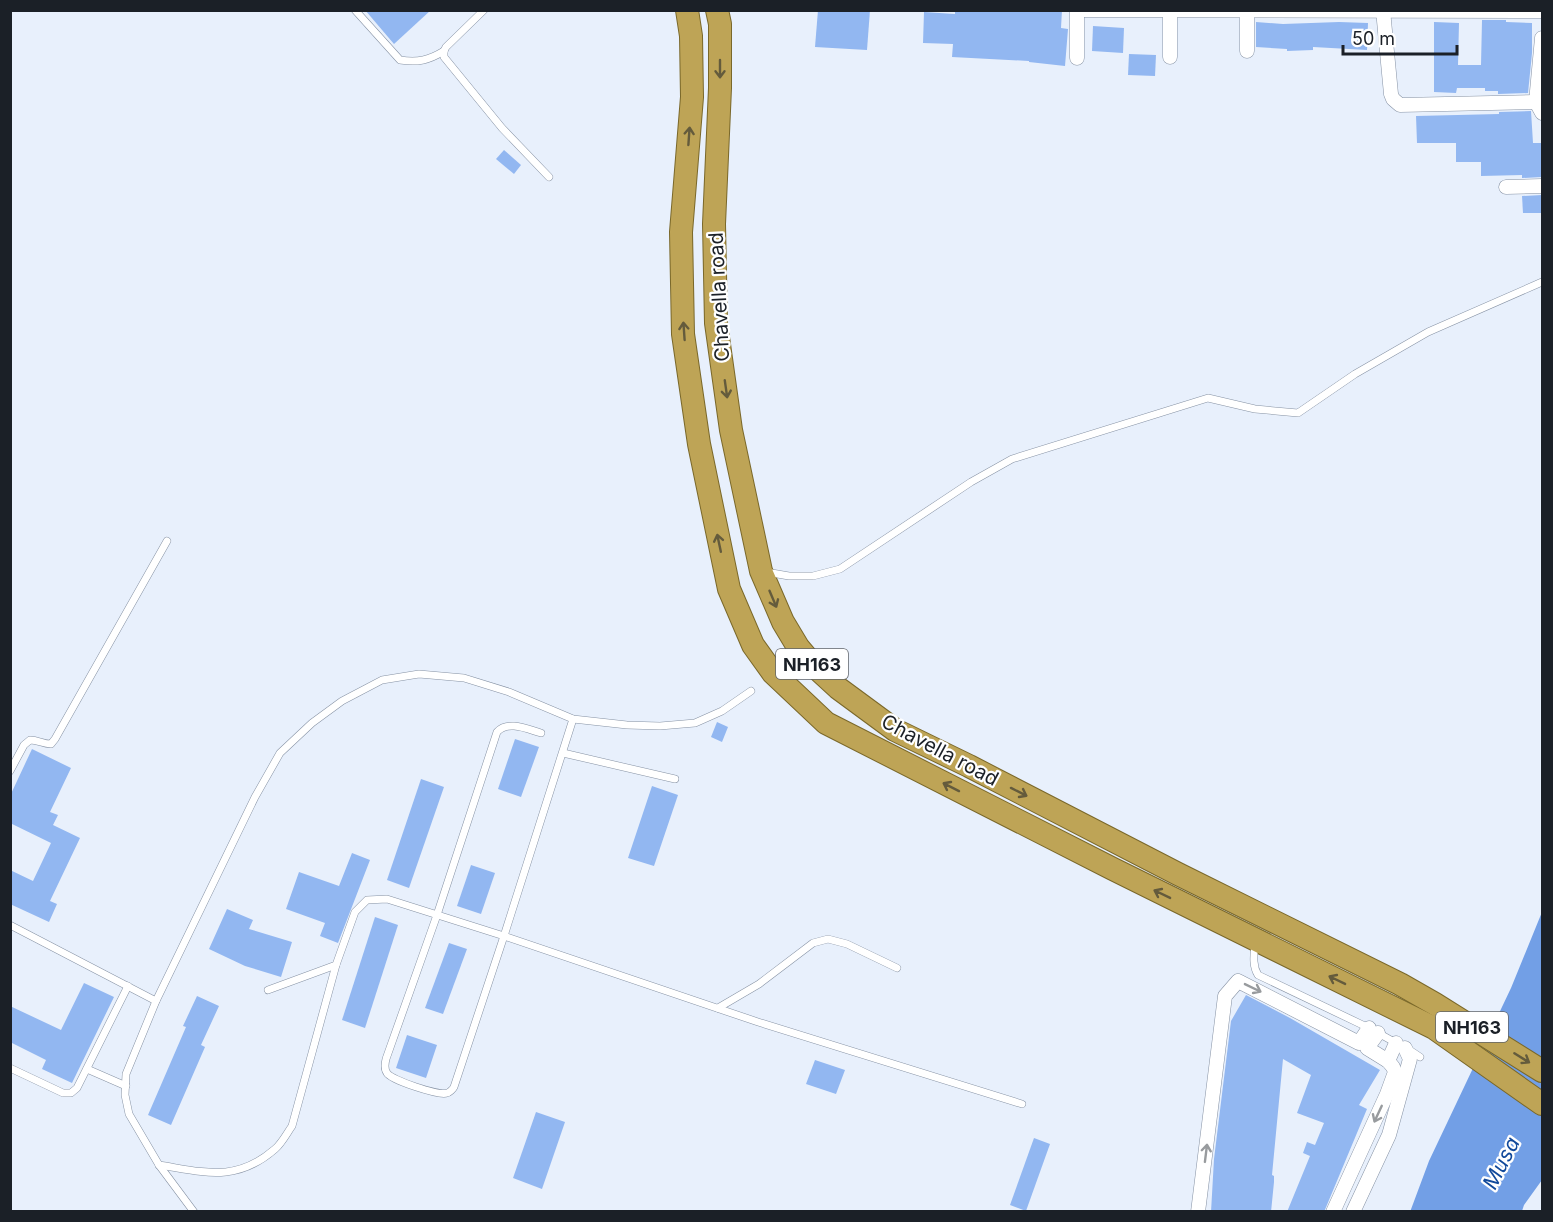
<svg xmlns="http://www.w3.org/2000/svg" width="1553" height="1222" font-family="Inter,sans-serif">
	<rect width="100%" height="100%" fill="#e8f0fc"/>
	<!-- water -->
	<path fill="#729fe6" d="M1542 912V1180L1524 1205 1522 1211 1410 1212 1429 1161 1511 988Z"/>
	<!-- building -->
	<g fill="#92b7f1">
		<path d="M365 10H431L394 44Z"/>
		<path d="M818 10H870L867 50 815 47Z"/>
		<path d="M955 10H1062L1061 28 1068 29 1065 66 1029 62V61L952 57 953 44 923 43 924 12 955 14Z"/>
		<path d="M1482 20H1506V22L1532 23V53L1528 93 1498 94V91H1485V88H1457L1456 93 1434 92V22L1459 23 1458 65H1481Z"/>
		<path d="M1256 22 1283 24 1339 22 1368 23 1367 50 1313 47V50L1287 51V49L1256 47Z"/>
		<path d="M1093 26 1124 28 1123 53 1092 51Z"/>
		<path d="M1129 54 1156 55 1155 76 1128 75Z"/>
		<path d="M1531 111 1533 143H1542V177L1522 178V175L1481 176V162H1456V143H1417L1416 116 1499 114V112Z"/>
		<path d="M504 150 521 165 514 174 496 159Z"/>
		<path d="M1542 195V213H1523L1522 196Z"/>
		<path d="M717 722 728 727 722 742 711 737Z"/>
		<path d="M515 739 539 747 521 797 498 789Z"/>
		<path d="M32 749 71 768 50 812 58 815 53 825 80 838 50 901 57 904 49 922 10 904V870L33 881 51 843 10 823V796Z"/>
		<path d="M421 779 444 787 409 888 387 880Z"/>
		<path d="M652 786 678 795 654 866 628 858Z"/>
		<path d="M352 853 370 860 338 943 320 936 325 923 286 909 299 872 339 886Z"/>
		<path d="M471 865 495 873 481 914 457 906Z"/>
		<path d="M227 909 253 920 249 929 292 942 281 977 245 966 209 949Z"/>
		<path d="M375 917 398 925 365 1028 342 1020Z"/>
		<path d="M449 943 467 949 443 1014 425 1008Z"/>
		<path d="M84 983 114 997 72 1083 42 1069 46 1060 10 1042V1006L61 1030Z"/>
		<path d="M1246 995 1290 1018 1380 1070 1359 1105 1367 1109 1324 1212H1287L1310 1156 1303 1153 1307 1142 1315 1145 1324 1123 1297 1113 1311 1075 1283 1059 1272 1175 1274 1176V1182L1271 1212H1211L1214 1159 1231 1021Z"/>
		<path d="M197 996 219 1006 201 1045 205 1047 171 1125 148 1115 186 1027 183 1026Z"/>
		<path d="M407 1035 437 1045 426 1078 396 1068Z"/>
		<path d="M815 1060 845 1070 836 1094 806 1084Z"/>
		<path d="M536 1112 565 1122 542 1189 513 1178Z"/>
		<path d="M1034 1138 1050 1144 1026 1211 1010 1205Z"/>
	</g>
	<g fill="none" stroke-linecap="round" stroke-linejoin="round">
		<!-- service casing -->
		<g stroke="#8692a4" stroke-width="8">
			<g id="service">
				<path d="M355 10 400 60C418 63 429 60 444 51"/>
				<path d="M484 10 446 47 444 51V57L502 128 549 177"/>
				<path d="M766 572 789 576H813L840 569 971 482 1012 459 1208 398 1255 409 1298 413 1355 374 1428 332 1542 282"/>
				<path d="M541 733C527 729 508 720 497 732L437 915 386 1059C385 1063 384 1069 387 1073 391 1080 439 1096 447 1093 449 1093 453 1089 454 1087L504 936 573 719"/>
				<path d="M563 753 675 779"/>
				<path d="M10 771 24 745 30 740C38 740 43 744 51 744L55 739 167 541"/>
				<path d="M10 925 156 1001"/>
				<path d="M1255 943C1254 954 1252 965 1258 975L1369 1028 1398 1044"/>
				<path d="M268 990 336 965 355 912 367 900 387 899 504 936 758 1022 1022 1104"/>
				<path d="M718 1008 759 984 813 943 828 939 847 944 897 968"/>
				<path d="M1408 1049 1420 1057"/>
				<path d="M10 1068 63 1093H71L77 1088 128 986"/>
				<path d="M87 1069 126 1086"/>
				<path d="M159 1165C204 1172 236 1183 275 1149 282 1143 287 1133 292 1126L336 965"/>
				<path d="M194 1212 159 1165 129 1114 125 1095 126 1074 156 1001 255 797 280 753 312 723 342 701 382 680 419 674 464 678 509 692 573 719 627 725 660 726 695 723 722 711 751 691"/>
			</g>
		</g>
		<!-- minor casing -->
		<g stroke="#8692a4" stroke-width="15">
			<g id="minor">
				<path d="M1077 10 1542 11"/>
				<path d="M1383 10 1391 94 1393 99 1400 105 1536 102"/>
				<path d="M1542 38 1536 102 1542 113"/>
				<path d="M1247 51V11"/>
				<path d="M1170 57V11"/>
				<path d="M1077 58V11"/>
				<path d="M1506 187 1542 186"/>
				<path d="M1388 1061 1396 1043"/>
				<path d="M1198 1212 1225 996 1238 981 1359 1043 1369 1028"/>
				<path d="M1333 1212 1387 1094 1395 1072 1393 1067 1388 1061 1367 1048 1378 1033"/>
				<path d="M1353 1212 1389 1135 1410 1059 1405 1048"/>
			</g>
		</g>
		<!-- trunk casing -->
		<g stroke="#7a682a" stroke-width="24">
			<g id="trunk">
				<path d="M687 10 691 36 692 97 681 232 683 334 699 444 729 589 753 645 773 673 826 723 1113 869 1434 1028 1542 1104"/>
				<path d="M717 10 720 24V88L714 224 716 323 731 430 761 571 783 622 798 647 814 666 838 688 895 730 969 766 1178 874 1400 984 1435 1004 1542 1071"/>
			</g>
		</g>
		<!-- service -->
		<use href="#service" stroke="#fff" stroke-width="7"/>
		<!-- minor -->
		<use href="#minor" stroke="#fff" stroke-width="14"/>
		<!-- trunk -->
		<use href="#trunk" stroke="#bea456" stroke-width="22"/>
	</g>
	<!-- one-way arrows -->
	<defs><path id="oneway-shaft" d="M-6 0H5M1.5-3L5.5 0L1.5 3" fill="none" stroke-width="1.6" stroke-linecap="round" stroke-linejoin="round" transform="scale(1.5)"/></defs>
	<g stroke="#645b3c">
		<use href="#oneway-shaft" transform="translate(720 69) rotate(90)"/>
		<use href="#oneway-shaft" transform="translate(689 136) rotate(-86)"/>
		<use href="#oneway-shaft" transform="translate(684 331) rotate(-94)"/>
		<use href="#oneway-shaft" transform="translate(726 389) rotate(82)"/>
		<use href="#oneway-shaft" transform="translate(719 543) rotate(-102)"/>
		<use href="#oneway-shaft" transform="translate(773 599) rotate(67)"/>
		<use href="#oneway-shaft" transform="translate(951 787) rotate(-153)"/>
		<use href="#oneway-shaft" transform="translate(1019 792) rotate(27)"/>
		<use href="#oneway-shaft" transform="translate(1162 894) rotate(-154)"/>
		<use href="#oneway-shaft" transform="translate(1337 980) rotate(-154)"/>
		<use href="#oneway-shaft" transform="translate(1522 1058) rotate(32)"/>
	</g>
	<g stroke="#989b9e">
		<use href="#oneway-shaft" transform="translate(1253 988) rotate(26)"/>
		<use href="#oneway-shaft" transform="translate(1378 1114) rotate(115)"/>
		<use href="#oneway-shaft" transform="translate(1206 1153) rotate(-83)"/>
	</g>
	<g text-anchor="middle" dominant-baseline="central" stroke-width="4.5" stroke-linejoin="round" paint-order="stroke">
		<!-- shield labels -->
		<g fill="#fff" stroke="#5f6368" stroke-width="1.5">
			<rect x="776" y="649" width="72" height="30" rx="4.5"/>
			<rect x="1436" y="1012" width="72" height="30" rx="4.5"/>
		</g>
		<g font-size="18" font-weight="bold" fill="#1b2027">
			<text x="812" y="664">NH163</text>
			<text x="1472" y="1027">NH163</text>
		</g>
		<!-- street labels -->
		<g font-size="20" fill="#1b2027" stroke="#fff">
			<text transform="translate(719 297) rotate(-93)">Chavella road</text>
			<text transform="translate(940 750) rotate(28)">Chavella road</text>
		</g>
		<!-- water labels -->
		<g font-size="21" font-style="italic" fill="#11499b" stroke="#fff">
			<text transform="translate(1501 1163) rotate(-63)">Musa</text>
		</g>
	</g>
	<!-- border -->
	<rect width="1553" height="1222" fill="none" stroke="#1b2027" stroke-width="24"/>
	<!-- scale -->
	<path d="M1343 45v9h114v-9" fill="none" stroke="#1b2027" stroke-width="3"/>
	<text x="1352" y="45" font-size="18" fill="#1b2027" stroke="#ffffff" stroke-width="4.5" paint-order="stroke">50 m</text>
</svg>
